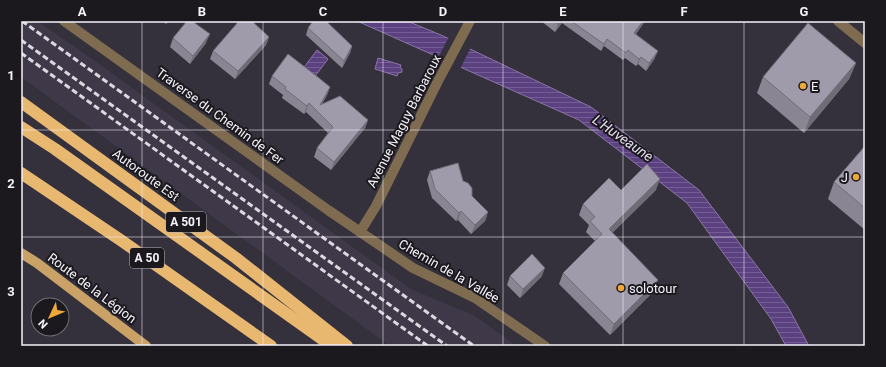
<svg xmlns="http://www.w3.org/2000/svg" width="886" height="367" font-family="Roboto,sans-serif">
	<defs>
		<pattern id="water-rules" width="6" height="5" patternUnits="userSpaceOnUse"><rect width="6" height="5" fill="#5c4181"/><path d="M0 2.5h6" fill="none" stroke="#745d94"/></pattern>
	</defs>
	<rect width="100%" height="100%" fill="#34303c"/>
	<!-- built -->
	<path fill="#3e3849" d="M21 21H37L81 51 411 289 475 316 517 346H390L21 77Z"/>
	<!-- water -->
	<g fill="url(#water-rules)" stroke="#8a76a5">
		<path d="M357 21H407L441 35 591 107 699 190 788 307 809 346H786L771 319 687 203 579 120Z"/>
		<path d="M317 50 328 59 313 79 302 70Z"/>
		<path d="M378 58 401 65 400 68 402 69V72L398 73 397 76 375 69Z"/>
	</g>
	<!-- pier -->
	<path fill="#34303c" d="M449 37 471 47 460 69 438 58Z"/>
	<g fill="none" stroke-linecap="round" stroke-linejoin="round">
		<!-- minor -->
		<g stroke="#7e6b50" stroke-width="10">
			<path d="M64 21 328 210 413 268 475 298 545 346"/>
			<path d="M838 21 865 43"/>
			<path d="M360 232 376 206 437 83 470 21"/>
		</g>
		<!-- major -->
		<path stroke="#caa268" stroke-width="10" d="M21 253 37 263 146 346"/>
		<!-- highway -->
		<g stroke="#e8b871" stroke-width="12">
			<path d="M21 102 236 258 347 346"/>
			<path d="M21 127 55 149 332 346"/>
			<path d="M21 173 122 241 271 346"/>
		</g>
		<!-- rail -->
		<g stroke="#dbd8e0" stroke-width="3" stroke-dasharray="6 3" stroke-linecap="butt">
			<path d="M22 21 474 346"/>
			<path d="M21 40 447 346"/>
			<path d="M21 53 428 346"/>
		</g>
	</g>
	<!-- wall -->
	<g fill="#8a8592">
		<path d="M163 21H169L166 24Z"/>
		<path d="M541 21H645L636 34 655 58 646 71 638 64 636 66 625 58 623 60 604 46 601 51 562 23 555 32Z"/>
		<path d="M308 28 352 46 350 53 342 68 306 35Z"/>
		<path d="M269 37 266 45 235 79 210 59 213 51Z"/>
		<path d="M173 38 206 43 190 64 170 47Z"/>
		<path d="M856 63 849 79 804 133 757 93 763 77Z"/>
		<path d="M272 76 330 87 327 95 322 104 368 120 365 128 331 170 314 157 317 148 328 133 306 112 304 114 282 98 283 95 269 84Z"/>
		<path d="M865 146V230L828 199 834 182Z"/>
		<path d="M430 171 463 181 472 196 488 212 485 221 471 234 458 220 456 221 432 198 427 180Z"/>
		<path d="M656 190 612 233 654 291 610 335 559 284 563 273 595 241 586 232 589 225 579 215 583 204Z"/>
		<path d="M510 276H542L520 298 507 285Z"/>
	</g>
	<!-- shaded-wall -->
	<g fill="#706c77">
		<path d="M561 21H562V23L555 32 558 24Z"/>
		<path d="M643 21H645L632 40 634 33Z"/>
		<path d="M210 34 206 43 190 64 193 56Z"/>
		<path d="M269 37 266 45 235 79 238 71Z"/>
		<path d="M607 39 604 46 601 51 604 44Z"/>
		<path d="M352 46 350 53 342 68 344 61Z"/>
		<path d="M658 51 655 58 646 71 649 63Z"/>
		<path d="M641 57 638 64 636 66 639 59Z"/>
		<path d="M856 63 849 79 804 133 810 117Z"/>
		<path d="M330 87 327 95 317 113 320 105Z"/>
		<path d="M309 103 306 112 304 114 307 106Z"/>
		<path d="M368 120 365 128 331 170 334 162Z"/>
		<path d="M660 179 656 190 605 240 609 229Z"/>
		<path d="M461 211 458 220 456 221 459 213Z"/>
		<path d="M488 212 485 221 471 234 475 225Z"/>
		<path d="M545 268 542 276 520 298 523 289Z"/>
		<path d="M658 280 654 291 610 335 614 324Z"/>
	</g>
	<!-- building -->
	<g fill="#a09baa" stroke="#706c77">
		<path d="M187 21H192L210 34 193 56 173 38Z"/>
		<path d="M239 21H252L269 37 238 71 213 51Z"/>
		<path d="M313 21H326L352 46 344 61 308 28Z"/>
		<path d="M553 21H561L558 24Z"/>
		<path d="M571 21H643L634 33 658 51 649 63 641 57 639 59 628 50 626 53 607 39 604 44Z"/>
		<path d="M808 23 856 63 810 117 763 77Z"/>
		<path d="M288 54 319 78 330 87 320 105 340 96 368 120 334 162 317 148 333 127 309 103 307 106 285 89 286 87 272 76Z"/>
		<path d="M865 146V208L834 182Z"/>
		<path d="M458 163 463 181 468 183 472 188V196L488 212 475 225 461 211 459 213 435 189 430 171Z"/>
		<path d="M647 164 660 179 609 229 658 280 614 324 563 273 602 234 590 221 595 217 583 204 609 178 621 190Z"/>
		<path d="M532 254 545 268 523 289 510 276Z"/>
	</g>
	<!-- grid -->
	<path fill="none" stroke="#f5f2fa" stroke-width="1" stroke-opacity="0.55" d="M142 21V346M263 21V346M383 21V346M503 21V346M623 21V346M744 21V346M21 130H865M21 237H865"/>
	<!-- markers -->
	<g fill="#eca93a" stroke="#1b191e" stroke-width="1.5">
		<circle cx="803" cy="86" r="4"/>
		<circle cx="856" cy="177" r="4"/>
		<circle cx="621" cy="288" r="4"/>
	</g>
	<g text-anchor="middle" dominant-baseline="central" stroke-width="4" stroke-linejoin="round" paint-order="stroke">
		<!-- shield labels -->
		<g fill="#1b191e" stroke="#b4b1b8" stroke-width="1">
			<rect x="166" y="212" width="40" height="20" rx="3"/>
			<rect x="130" y="248" width="34" height="20" rx="3"/>
		</g>
		<g font-size="12" font-weight="bold" fill="#f5f2fa">
			<text x="186" y="222">A 501</text>
			<text x="147" y="258">A 50</text>
		</g>
		<!-- poi labels -->
		<g font-size="13" fill="#f5f2fa" stroke="#1b191e" text-anchor="start">
			<text x="811" y="86">E</text>
			<text x="848" y="177" text-anchor="end">J</text>
			<text x="629" y="288">solotour</text>
		</g>
		<!-- street labels -->
		<g font-size="13" fill="#f5f2fa" stroke="#1b191e">
			<text transform="translate(220 116) rotate(36)">Traverse du Chemin de Fer</text>
			<text transform="translate(404 121) rotate(-63)">Avenue Maguy Barbaroux</text>
			<text transform="translate(146 175) rotate(36)">Autoroute Est</text>
			<text transform="translate(449 271) rotate(30)">Chemin de la Vallée</text>
			<text transform="translate(92 288) rotate(37)">Route de la Légion</text>
		</g>
		<!-- water labels -->
		<g font-size="14" font-style="italic" fill="#e6dff2" stroke="#1b191e">
			<text transform="translate(623 138) rotate(35)">L'Huveaune</text>
		</g>
	</g>
	<!-- border -->
	<rect width="886" height="367" fill="none" stroke="#1b191e" stroke-width="44"/>
	<!-- north arrow -->
	<g transform="translate(50 317) rotate(226)"><circle r="19" fill="#1b191e" stroke="#727076"/>
	<path d="M0-3L7 15L0 10L-7 15Z" fill="#eca93a"/>
	<text y="-6" font-size="11" font-weight="bold" text-anchor="middle" fill="#f5f2fa">N</text>
	</g>
	<rect x="22" y="22" width="842" height="323" fill="none" stroke="#f5f2fa" stroke-width="1.5"/>
	<g font-size="13" text-anchor="middle" font-weight="bold" fill="#f5f2fa">
		<text x="82" y="16">A</text>
		<text x="202" y="16">B</text>
		<text x="323" y="16">C</text>
		<text x="443" y="16">D</text>
		<text x="563" y="16">E</text>
		<text x="684" y="16">F</text>
		<text x="804" y="16">G</text>
		<text x="11" y="80">1</text>
		<text x="11" y="188">2</text>
		<text x="11" y="296">3</text>
	</g>
</svg>
